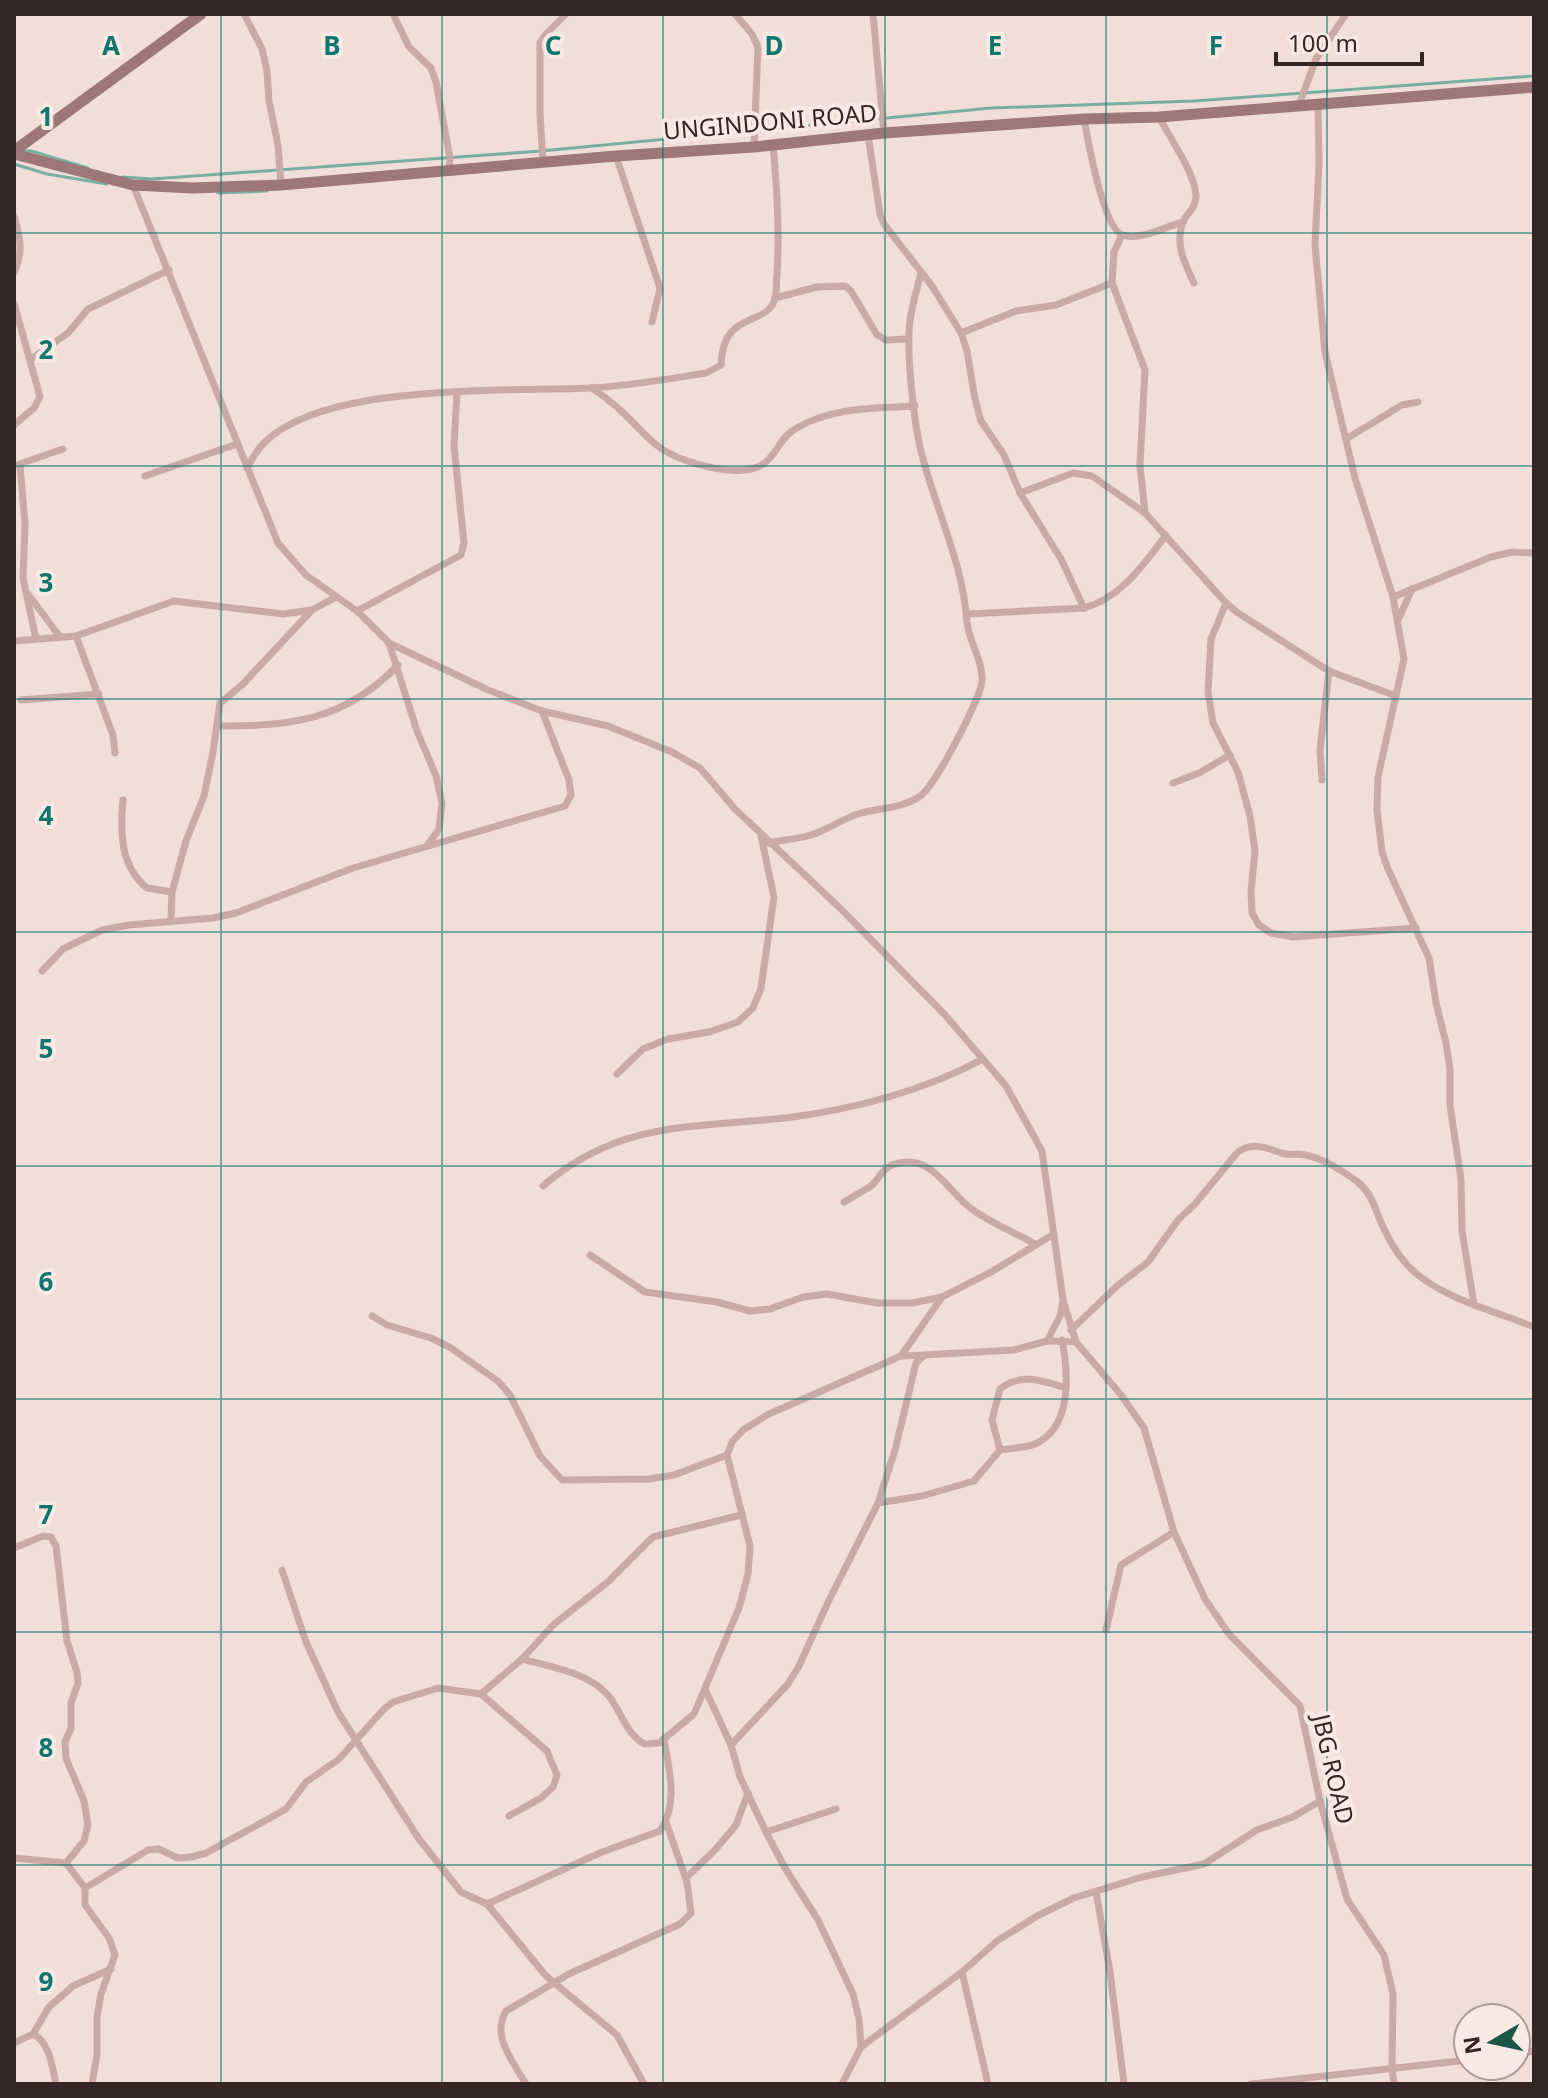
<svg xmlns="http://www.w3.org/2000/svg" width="1548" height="2098" font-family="'Noto Sans',sans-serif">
	<rect width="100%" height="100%" fill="#f1ded8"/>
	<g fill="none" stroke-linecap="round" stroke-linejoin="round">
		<!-- stream -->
		<g stroke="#77afa0" stroke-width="3">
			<path d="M22 151H31L88 168"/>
			<path d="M14 164 47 174 107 184"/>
			<path d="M122 177 152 179 541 151 991 108 1194 101 1534 76"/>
			<path d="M218 193 267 191"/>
		</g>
		<!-- minor -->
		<g stroke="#c9aaa4" stroke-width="7">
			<path d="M244 14 262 49 267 71 269 101 278 145 281 185"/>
			<path d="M393 14 409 47 431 68 436 82 450 158 449 171"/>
			<path d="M735 14 752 34 758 47 754 147"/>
			<path d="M873 14 884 133"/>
			<path d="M1318 103 1319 164 1315 245 1325 352 1355 478 1393 597 1404 659 1378 777 1377 810 1382 852 1388 869 1429 958 1436 1003 1446 1043 1450 1069V1105L1461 1179 1462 1231 1474 1304"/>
			<path d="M1299 105 1316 59 1346 14"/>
			<path d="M1159 117C1170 138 1195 173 1196 196 1196 206 1190 211 1185 218 1173 241 1184 262 1194 283"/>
			<path d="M1084 119C1088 140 1103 229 1123 235 1140 241 1167 226 1183 222"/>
			<path d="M868 135 880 214 884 224 932 286 961 333 967 351 975 399 981 421 1004 455 1020 493 1061 559 1084 608"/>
			<path d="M616 156 660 288 652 322"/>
			<path d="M543 162 540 114V43L546 34 566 14"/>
			<path d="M133 185 278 543 306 575 357 611 389 643 486 689 542 711 608 726 672 752 700 768 735 809 842 910 945 1015 1006 1086 1042 1151 1063 1300 1076 1342 1121 1395 1144 1428 1174 1532 1205 1599 1229 1634 1300 1706 1320 1801 1347 1899 1384 1955 1393 1994 1392 2069 1394 2084"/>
			<path d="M14 216C20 237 24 252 14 273"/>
			<path d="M1112 283 1145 370 1140 465 1145 513"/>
			<path d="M775 298 817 287 845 286 851 291 877 335 886 340 908 339"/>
			<path d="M14 303 40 397 34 408 14 425"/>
			<path d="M961 333 1016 311 1056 305 1112 283 1114 252 1122 235"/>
			<path d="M31 359 68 333 88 309 169 270"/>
			<path d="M592 388C602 395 612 402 621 411 635 423 646 439 662 449 682 463 746 482 767 461 778 451 781 437 795 429 831 407 875 408 915 406"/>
			<path d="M1346 439 1402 405 1418 402"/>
			<path d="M20 464 25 525 23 578 36 639"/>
			<path d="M14 466 63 449"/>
			<path d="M247 468C252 460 257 449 264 443 325 382 507 392 590 388 629 386 668 379 706 373L721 365C723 309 766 328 775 299 777 291 776 282 777 274 780 231 777 188 773 145"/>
			<path d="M145 476 237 444"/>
			<path d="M1020 493 1073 473 1092 476 1145 513 1226 603 1238 613 1329 671 1396 696"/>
			<path d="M28 594 60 637"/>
			<path d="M1393 597 1491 557 1512 552 1534 553"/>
			<path d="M1226 603 1211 639 1208 692 1213 723 1238 772 1250 816 1255 851 1251 891 1252 913 1259 925 1271 933 1293 937 1416 928"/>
			<path d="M357 611 461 555 464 543 454 446 457 392"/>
			<path d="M968 614 1084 608C1121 598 1143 565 1166 535"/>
			<path d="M1399 618 1412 589"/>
			<path d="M76 636 113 735 115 753"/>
			<path d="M14 641 76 636 174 601 283 614 312 610 336 597"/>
			<path d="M389 643 417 731 436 776 442 803 439 829 427 846"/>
			<path d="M21 700 99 694"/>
			<path d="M217 726C290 727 346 720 398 665"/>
			<path d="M1322 780 1320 750 1329 671"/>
			<path d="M1173 783 1199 773 1230 755"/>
			<path d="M123 800C120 832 120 866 147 888L172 892"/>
			<path d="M769 843C783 840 798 839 811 835 828 830 843 818 861 813 880 808 902 808 919 797 935 787 980 700 982 681 983 660 969 642 967 622 963 565 938 514 923 459 914 427 906 353 910 321 912 305 917 289 921 273"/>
			<path d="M171 920 172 892 186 841 204 796 213 752 220 703 242 685 312 610"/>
			<path d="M42 971 63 949 102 930 129 925 213 918 236 913 353 868 565 806 571 795 569 780 542 711"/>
			<path d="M617 1074 643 1049 668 1039 709 1032 738 1022 753 1008 761 988 774 897 761 836"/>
			<path d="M543 1186C618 1121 692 1128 785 1118 851 1110 924 1091 983 1059"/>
			<path d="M844 1202C852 1197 862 1192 871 1186 879 1180 881 1169 892 1165 930 1151 944 1187 969 1207 988 1222 1014 1232 1035 1244"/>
			<path d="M590 1255 645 1292 717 1302 750 1311 770 1309 803 1297 827 1294 877 1303H912L942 1297 991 1272 1054 1234"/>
			<path d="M372 1316 387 1325 431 1338 451 1348 499 1382 510 1395 540 1456 562 1480 649 1479 674 1475 727 1455"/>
			<path d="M1071 1330 1117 1286 1148 1262 1178 1220 1195 1204 1236 1154C1249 1141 1266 1147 1281 1153 1289 1156 1297 1153 1305 1155 1323 1158 1345 1172 1359 1183 1374 1196 1376 1214 1385 1231 1394 1250 1405 1266 1422 1278 1455 1302 1497 1312 1534 1327"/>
			<path d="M1047 1341 1060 1316 1063 1302"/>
			<path d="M901 1356 942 1297"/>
			<path d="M1000 1450 992 1420 1000 1389C1021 1372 1043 1381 1066 1388"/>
			<path d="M878 1503 922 1496 974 1481 1000 1450C1014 1447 1030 1449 1042 1440 1072 1421 1068 1370 1062 1340"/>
			<path d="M14 1548 43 1536 51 1537 56 1546 67 1641 77 1672 78 1683 71 1703V1728L65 1742 66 1758 84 1801 88 1825 84 1841 66 1863 85 1888"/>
			<path d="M282 1570 306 1642 338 1712 419 1839 461 1892 487 1904 546 1976 617 2035 644 2084"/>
			<path d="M1106 1630 1121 1565 1174 1532"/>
			<path d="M522 1659C550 1667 587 1672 608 1695 621 1710 626 1735 645 1744L659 1743 694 1714 739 1608 748 1574 750 1546 727 1455 732 1442 743 1430 769 1414 901 1356 924 1355"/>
			<path d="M705 1689 731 1745 740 1777 766 1832 785 1868 818 1920 853 1994 859 2019 861 2047 842 2084"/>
			<path d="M481 1694 522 1659 553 1625 609 1581 653 1537 741 1515"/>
			<path d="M731 1745 788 1684 799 1666 829 1600 878 1503 895 1450 916 1363 924 1355 1014 1350 1047 1341 1076 1342"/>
			<path d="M766 1832 836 1809"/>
			<path d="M14 1858 66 1863"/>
			<path d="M686 1878 715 1850 736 1825 748 1793"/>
			<path d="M1096 1892 1110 1972 1124 2084"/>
			<path d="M487 1904 602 1852 660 1831C679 1803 669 1770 664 1739"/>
			<path d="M962 1972 988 2084"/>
			<path d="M33 2034 49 2007 73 1986 111 1969"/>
			<path d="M14 2043 33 2034C50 2042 52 2067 56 2084"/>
			<path d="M861 2047 962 1972 997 1941 1037 1916 1074 1898 1142 1877 1204 1864 1257 1830 1293 1817 1320 1801"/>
			<path d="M1516 2054 1534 2051"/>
			<path d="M92 2084 97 2055V2017L101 1994 115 1955 109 1938 85 1905V1888L148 1850 159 1849 178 1858 191 1857 206 1853 270 1818 286 1809 306 1782 339 1759 384 1709 393 1702 438 1688 481 1694 547 1751 557 1775 553 1787 541 1798 509 1816"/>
			<path d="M526 2084C513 2061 491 2037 506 2011L569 1974 680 1924 691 1913 687 1882 666 1822"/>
			<path d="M1251 2084 1468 2060"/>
		</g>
		<!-- secondary -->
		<g stroke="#9d7876" stroke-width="11">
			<path d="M14 151 201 14"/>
			<path d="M14 154 133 185 193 188 281 185 616 156 754 147 884 133 1084 119 1159 117 1534 87"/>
		</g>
	</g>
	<!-- grid -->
	<path fill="none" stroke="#0f766e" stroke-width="2" stroke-opacity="0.55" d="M221 14V2084M442 14V2084M663 14V2084M885 14V2084M1106 14V2084M1327 14V2084M14 233H1534M14 466H1534M14 699H1534M14 932H1534M14 1166H1534M14 1399H1534M14 1632H1534M14 1865H1534"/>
	<g text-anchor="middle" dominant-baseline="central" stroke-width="8" stroke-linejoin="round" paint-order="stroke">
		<!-- street labels -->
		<g font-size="24" fill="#352626" stroke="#f9e9e4">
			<text transform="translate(770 121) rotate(-5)">UNGINDONI ROAD</text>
			<text transform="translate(1334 1769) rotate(77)">JBG ROAD</text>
		</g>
	</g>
	<g font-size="26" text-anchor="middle" font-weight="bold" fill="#0f766e" stroke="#f9e9e4" stroke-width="8" stroke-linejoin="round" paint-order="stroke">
		<text x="111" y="55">A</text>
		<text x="332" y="55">B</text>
		<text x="553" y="55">C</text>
		<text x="774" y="55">D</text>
		<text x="995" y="55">E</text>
		<text x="1216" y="55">F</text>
		<text x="46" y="126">1</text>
		<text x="46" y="359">2</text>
		<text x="46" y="592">3</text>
		<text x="46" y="825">4</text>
		<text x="46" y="1058">5</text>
		<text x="46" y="1291">6</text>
		<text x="46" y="1524">7</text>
		<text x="46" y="1757">8</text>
		<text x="46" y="1991">9</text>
	</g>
	<!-- border -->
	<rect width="1548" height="2098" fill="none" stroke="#352626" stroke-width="32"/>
	<!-- north arrow -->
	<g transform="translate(1492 2042) rotate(261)"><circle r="38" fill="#f9e9e4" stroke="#ab9b98" stroke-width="2"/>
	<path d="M0-6L14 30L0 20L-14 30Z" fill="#1b5748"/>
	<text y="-12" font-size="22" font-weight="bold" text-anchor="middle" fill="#352626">N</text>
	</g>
	<!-- scale -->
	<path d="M1276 52v12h146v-12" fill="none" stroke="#352626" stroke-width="4"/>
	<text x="1288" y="52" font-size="24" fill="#352626" stroke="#f9e9e4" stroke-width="6" paint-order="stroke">100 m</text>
</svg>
